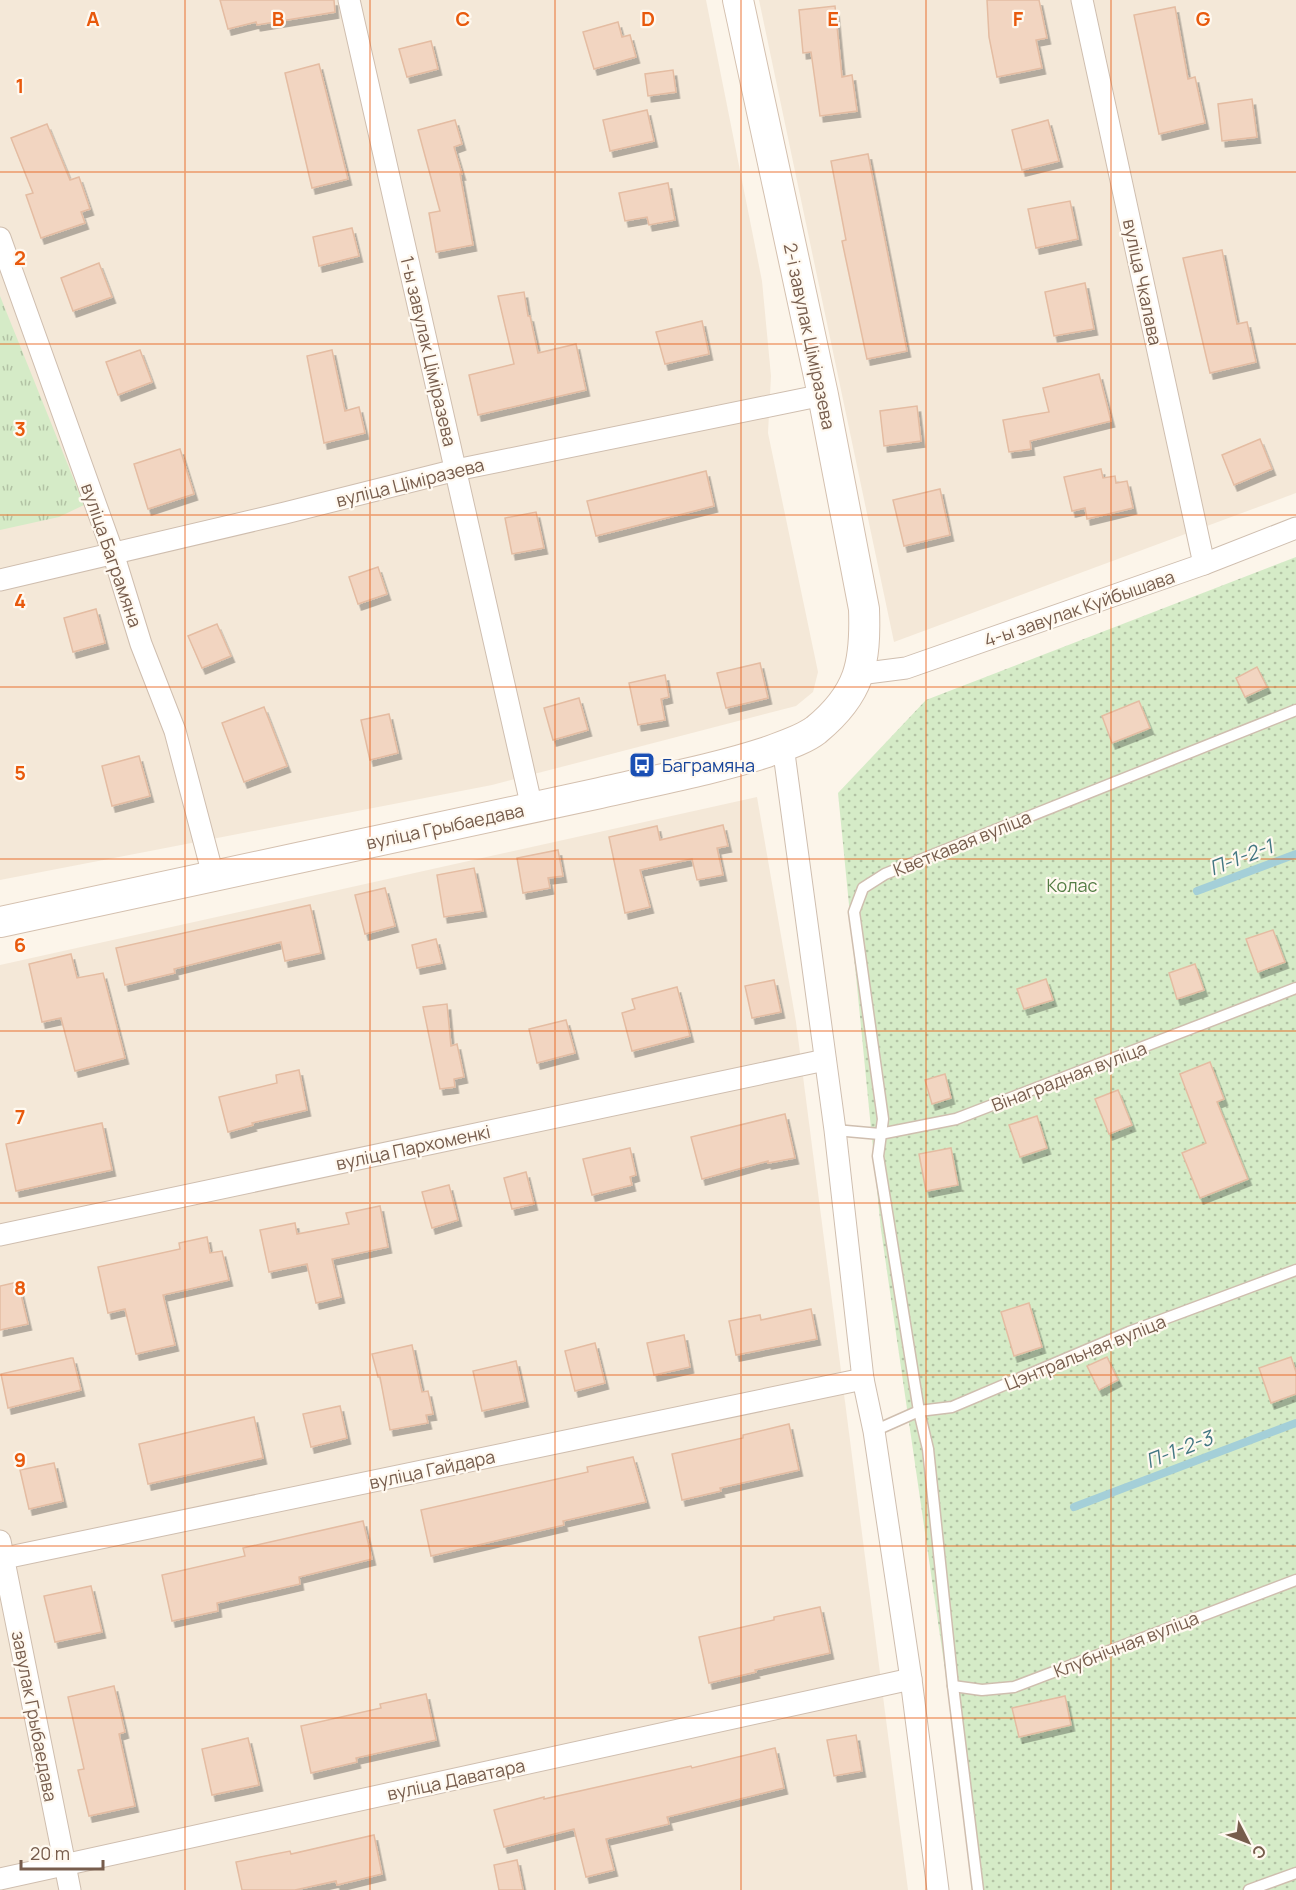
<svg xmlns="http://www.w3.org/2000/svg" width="1296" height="1890" font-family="Manrope,sans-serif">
	<defs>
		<pattern id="grass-tufts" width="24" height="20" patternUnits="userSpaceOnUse" patternTransform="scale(1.5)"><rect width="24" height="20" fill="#d5ebc7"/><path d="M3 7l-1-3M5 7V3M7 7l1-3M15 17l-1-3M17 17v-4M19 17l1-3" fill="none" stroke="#b2c2a4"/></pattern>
		<pattern id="garden-dots" width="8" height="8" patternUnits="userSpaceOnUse" patternTransform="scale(1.5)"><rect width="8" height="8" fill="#d5ebc7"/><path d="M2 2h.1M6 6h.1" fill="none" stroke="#b2c2a4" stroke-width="1.8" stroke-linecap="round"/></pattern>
		<filter id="shadow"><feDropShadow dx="3.5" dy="6" stdDeviation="0" flood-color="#0004"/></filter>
	</defs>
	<rect width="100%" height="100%" fill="#fcf5ea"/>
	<!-- residential -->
	<g fill="#f4e8d8">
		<path d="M0 0H706L762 281 771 376 768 433 818 672 813 692 796 706 492 785 0 880Z"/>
		<path d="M759 0H1296V493L894 642Z"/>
		<path d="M757 797 796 1022 908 1890H0V965Z"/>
	</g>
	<!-- grass -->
	<path fill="url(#grass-tufts)" d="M0 296 84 505 59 517 0 530Z"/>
	<!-- garden -->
	<path fill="url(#garden-dots)" d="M1296 557V1890H977L881 1230 838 793 926 700Z"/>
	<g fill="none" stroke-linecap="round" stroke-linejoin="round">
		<!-- stream -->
		<g stroke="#a4cfd8" stroke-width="8">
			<path d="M1197 891 1296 854"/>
			<path d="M1074 1507 1296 1423"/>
		</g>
	</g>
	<!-- building -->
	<g fill="#f2d5c1" stroke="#e4bca2" stroke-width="1.5" filter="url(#shadow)">
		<path d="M220 0H334L335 12 257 25 256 22 228 29Z"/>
		<path d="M987 0H1039L1047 38 1036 40 1042 68 997 77 989 37Z"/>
		<path d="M835 6 842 77 852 75 857 111 820 116 811 52 803 53 799 10Z"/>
		<path d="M1175 7 1188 79 1195 77 1205 123 1159 134 1134 15Z"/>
		<path d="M618 22 622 37 630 35 636 57 594 69 583 32Z"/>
		<path d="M431 41 438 69 407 77 399 49Z"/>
		<path d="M319 64 348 179 312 188 285 73Z"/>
		<path d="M673 70 676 92 648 96 645 74Z"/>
		<path d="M1252 99 1257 137 1222 141 1218 104Z"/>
		<path d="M647 110 654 141 610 151 603 120Z"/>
		<path d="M455 120 462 144 454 147 462 174H460L473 245 436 252 429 213 440 211 418 130Z"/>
		<path d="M1048 120 1059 161 1022 170 1012 130Z"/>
		<path d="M47 124 70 180 79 177 90 209 81 212 85 223 41 238 26 195 33 193 11 138Z"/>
		<path d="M868 154 907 351 867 359 842 241 846 240 831 161Z"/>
		<path d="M668 183 675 220 649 225 647 217 625 221 619 193Z"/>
		<path d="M1070 201 1078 239 1036 248 1028 209Z"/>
		<path d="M352 228 359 256 319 266 313 237Z"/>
		<path d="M1222 250 1237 324 1247 322 1256 362 1210 373 1183 258Z"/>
		<path d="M99 263 112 297 73 311 61 278Z"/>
		<path d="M1085 283 1094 329 1054 336 1045 292Z"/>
		<path d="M524 292 528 316H530L538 353 576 344 586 390 478 415 469 375 514 364 498 296Z"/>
		<path d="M702 321 709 354 665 364 656 332Z"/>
		<path d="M140 350 152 382 118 395 106 362Z"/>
		<path d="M332 350 345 411 359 407 365 433 324 443 307 356Z"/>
		<path d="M1099 374 1111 421 1030 441 1031 449 1009 452 1003 420 1049 412 1043 388Z"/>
		<path d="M917 406 921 441 884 446 880 411Z"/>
		<path d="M1260 439 1272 469 1234 485 1222 455Z"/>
		<path d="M180 449 194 494 148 509 134 464Z"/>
		<path d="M1101 469 1103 478 1115 476 1116 483 1127 481 1133 508 1087 519 1085 508 1072 511 1064 477Z"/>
		<path d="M706 471 714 506 596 536 587 501Z"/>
		<path d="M940 489 950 535 904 546 893 500Z"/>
		<path d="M536 512 544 548 512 554 505 518Z"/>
		<path d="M378 567 387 594 358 604 349 577Z"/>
		<path d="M96 609 105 643 73 652 64 618Z"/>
		<path d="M217 624 231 656 202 668 188 636Z"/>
		<path d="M760 663 768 698 726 708 717 673Z"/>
		<path d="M1257 667 1267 687 1245 697 1236 678Z"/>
		<path d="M665 675 669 697 661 699 665 720 638 725 629 683Z"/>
		<path d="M579 698 588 730 553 740 544 708Z"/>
		<path d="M1139 701 1150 728 1112 743 1102 716Z"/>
		<path d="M264 707 287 766 244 782 222 723Z"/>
		<path d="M389 714 398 753 370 760 361 720Z"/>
		<path d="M139 756 150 796 112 806 102 766Z"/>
		<path d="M723 825 728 846 717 848 723 875 697 880 692 859 640 870 650 907 625 913 609 837 657 826 660 840Z"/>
		<path d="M558 850 563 876 548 878 550 888 523 893 517 858Z"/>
		<path d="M474 868 483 911 444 917 437 875Z"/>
		<path d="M385 888 395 926 365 934 355 895Z"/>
		<path d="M310 905 321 953 285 961 281 942 174 969 175 973 125 985 116 948Z"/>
		<path d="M1273 930 1285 962 1258 972 1246 939Z"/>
		<path d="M436 939 442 963 417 968 412 945Z"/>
		<path d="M71 954 77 978 103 973 125 1058 75 1071 61 1018 42 1022 29 964Z"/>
		<path d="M1195 964 1204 990 1177 999 1169 973Z"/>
		<path d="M1046 979 1053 1000 1024 1009 1017 989Z"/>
		<path d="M774 980 781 1012 752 1018 745 986Z"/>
		<path d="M677 987 690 1036 632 1051 622 1013 635 1009 632 999Z"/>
		<path d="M447 1004 451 1046 457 1044 464 1077 454 1079 455 1087 440 1089 423 1007Z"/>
		<path d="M566 1020 575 1053 537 1063 529 1029Z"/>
		<path d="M1210 1062 1224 1099 1217 1102 1248 1179 1200 1198 1182 1153 1206 1143 1180 1074Z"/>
		<path d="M299 1070 307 1110 252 1123 253 1125 228 1132 219 1097 277 1083 276 1075Z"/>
		<path d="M945 1074 951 1098 932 1104 925 1080Z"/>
		<path d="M1118 1090 1132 1125 1109 1134 1095 1099Z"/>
		<path d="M785 1114 795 1158 768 1163V1161L702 1179 691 1137Z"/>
		<path d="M1037 1116 1047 1148 1020 1157 1009 1125Z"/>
		<path d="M102 1123 112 1170 16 1191 6 1144Z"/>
		<path d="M630 1148 636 1175 630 1177 632 1185 592 1195 583 1159Z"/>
		<path d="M951 1148 958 1185 926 1191 919 1154Z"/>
		<path d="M526 1172 534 1204 512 1209 504 1178Z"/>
		<path d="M449 1185 458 1220 432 1228 422 1192Z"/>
		<path d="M380 1206 388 1247 332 1259 341 1297 316 1303 307 1264 269 1272 260 1230 295 1223 297 1234 349 1224 346 1213Z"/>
		<path d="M207 1237 210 1253 222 1251 229 1280 163 1295 175 1345 136 1354 125 1309 108 1313 98 1267 180 1249 179 1243Z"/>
		<path d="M18 1282 28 1324 0 1330V1286Z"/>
		<path d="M1029 1303 1042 1347 1014 1356 1001 1312Z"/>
		<path d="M811 1309 817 1339 736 1355 729 1321 760 1315 761 1320Z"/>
		<path d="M684 1335 690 1367 654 1375 647 1343Z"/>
		<path d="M595 1343 605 1383 575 1391 565 1351Z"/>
		<path d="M412 1345 422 1392 428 1391 433 1414 426 1415 428 1423 390 1430 380 1377H378L372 1354Z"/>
		<path d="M1107 1357 1118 1380 1099 1390 1087 1366Z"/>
		<path d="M1291 1357 1296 1372V1394L1271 1403 1259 1368Z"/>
		<path d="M71 1358H73L81 1390 8 1408 1 1374Z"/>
		<path d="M516 1361 525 1401 482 1411 473 1371Z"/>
		<path d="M340 1406 347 1438 311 1447 303 1414Z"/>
		<path d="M254 1417 263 1458 148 1484 139 1444Z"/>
		<path d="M789 1424 799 1470 720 1488 721 1491 682 1500 672 1454 743 1438V1435Z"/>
		<path d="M633 1457 646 1502 563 1521 564 1525 431 1556 421 1510 588 1472 587 1467Z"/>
		<path d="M54 1463 63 1501 29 1509 20 1470Z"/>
		<path d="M363 1521 372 1559 299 1577 300 1584 217 1603 218 1611 172 1621 162 1575 245 1556 243 1548Z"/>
		<path d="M91 1586 102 1632 55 1642 44 1596Z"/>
		<path d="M820 1607 830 1653 755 1670 756 1672 709 1683 699 1637 774 1620V1617Z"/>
		<path d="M114 1686 125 1732 119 1734 135 1806 89 1816 78 1770 84 1769 68 1697Z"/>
		<path d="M426 1694 436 1740 356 1758 357 1762 311 1773 301 1726 381 1708 380 1704Z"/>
		<path d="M1065 1696 1071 1725 1019 1737 1012 1708Z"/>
		<path d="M856 1735 862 1771 834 1776 827 1740Z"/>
		<path d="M248 1738 259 1785 212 1795 202 1749Z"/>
		<path d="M775 1748 784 1788 667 1817 669 1824 606 1839 614 1870 586 1877 574 1829 504 1847 494 1810 544 1797V1799L691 1766 692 1768Z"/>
		<path d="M374 1835 382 1874 337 1885 336 1881 295 1890H242L236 1862 290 1851 291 1854Z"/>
		<path d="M517 1860 523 1890H499L494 1865Z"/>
	</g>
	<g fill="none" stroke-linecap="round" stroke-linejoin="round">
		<!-- lane casing -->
		<g stroke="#cfbeaf" stroke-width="13">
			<g id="lane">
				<path d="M835 1130 880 1134 956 1119 1296 988"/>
				<path d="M874 1431 919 1411 952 1407 1129 1332 1296 1270"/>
				<path d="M953 1686 982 1690 1014 1687 1296 1580"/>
				<path d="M978 1890 953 1686 928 1449 919 1411 878 1156 883 1119 854 912 863 888 885 874 1296 710"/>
				<path d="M1249 1890 1296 1873"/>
			</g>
		</g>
		<!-- street casing -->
		<g stroke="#cfbeaf" stroke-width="23">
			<g id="street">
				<path d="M349 0 532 808"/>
				<path d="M1082 0 1204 564"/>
				<path d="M0 238 113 553 141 644 175 731 213 875"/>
				<path d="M0 580 285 513 456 470 823 395"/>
				<path d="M859 674 906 668 1204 564 1296 528"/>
				<path d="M783 746 835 1130 863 1379 874 1431 911 1679 938 1890"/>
				<path d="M0 1235 825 1060"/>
				<path d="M0 1541 70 1890"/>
				<path d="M0 1559 863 1379"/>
				<path d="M0 1879 911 1679"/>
			</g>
		</g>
		<!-- secondary casing -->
		<g stroke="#d4c0af" stroke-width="32">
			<path id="secondary" d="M0 922C200 878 400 837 600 793 656 780 712 770 767 752 783 746 803 740 816 730 860 694 866 663 864 609L823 395 738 0"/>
		</g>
		<!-- lane -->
		<use href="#lane" stroke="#fff" stroke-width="10"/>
		<!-- street -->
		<use href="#street" stroke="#fff" stroke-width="21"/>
		<!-- secondary -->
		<use href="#secondary" stroke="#fff" stroke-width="30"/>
	</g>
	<!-- grid -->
	<path fill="none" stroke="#e8590c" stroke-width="1.5" stroke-opacity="0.55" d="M185 0V1890M370 0V1890M555 0V1890M741 0V1890M926 0V1890M1111 0V1890M0 172H1296M0 344H1296M0 515H1296M0 687H1296M0 859H1296M0 1031H1296M0 1203H1296M0 1375H1296M0 1546H1296M0 1718H1296"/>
	<!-- icons -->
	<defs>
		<g id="bus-square" transform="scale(1.35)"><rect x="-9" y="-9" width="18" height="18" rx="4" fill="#1a4fb4" stroke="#fff9f0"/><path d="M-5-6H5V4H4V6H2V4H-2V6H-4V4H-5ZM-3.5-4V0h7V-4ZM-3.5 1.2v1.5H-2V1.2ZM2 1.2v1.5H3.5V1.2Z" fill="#fff"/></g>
	</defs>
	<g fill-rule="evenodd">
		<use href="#bus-square" x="642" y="765"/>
	</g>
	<g text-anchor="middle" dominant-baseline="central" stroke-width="4.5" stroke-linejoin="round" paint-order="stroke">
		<!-- street labels -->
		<g font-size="18" fill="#775d4d" stroke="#fff9f0">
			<text transform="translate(1143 282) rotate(78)">вуліца Чкалава</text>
			<text transform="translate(810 336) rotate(78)">2-і завулак Ціміразева</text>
			<text transform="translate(429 351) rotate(77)">1-ы завулак Ціміразева</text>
			<text transform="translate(410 482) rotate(-14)">вуліца Ціміразева</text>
			<text transform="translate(112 555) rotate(71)">вуліца Баграмяна</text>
			<text transform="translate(1079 608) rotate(-19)">4-ы завулак Куйбышава</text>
			<text transform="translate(445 826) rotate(-12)">вуліца Грыбаедава</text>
			<text transform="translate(962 843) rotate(-22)">Кветкавая вуліца</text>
			<text transform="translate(1069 1076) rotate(-21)">Вінаградная вуліца</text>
			<text transform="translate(413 1147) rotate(-12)">вуліца Пархоменкі</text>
			<text transform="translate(1085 1352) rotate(-22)">Цэнтральная вуліца</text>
			<text transform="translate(432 1469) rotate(-12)">вуліца Гайдара</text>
			<text transform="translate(1126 1644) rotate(-21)">Клубнічная вуліца</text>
			<text transform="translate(35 1716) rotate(79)">завулак Грыбаедава</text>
			<text transform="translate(456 1779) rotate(-12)">вуліца Даватара</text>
		</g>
		<!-- transit labels -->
		<g font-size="18" fill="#164399" stroke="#fff9f0" text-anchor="start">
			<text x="662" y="765">Баграмяна</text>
		</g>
		<!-- park labels -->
		<g font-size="18" fill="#547d44" stroke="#fff9f0">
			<text x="1072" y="885">Колас</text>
		</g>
		<!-- water labels -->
		<g font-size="20" font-style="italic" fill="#437783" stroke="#fff9f0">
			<text transform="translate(1241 857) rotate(-21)">П-1-2-1</text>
			<text transform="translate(1179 1449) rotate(-21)">П-1-2-3</text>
		</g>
	</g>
	<g font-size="20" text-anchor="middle" font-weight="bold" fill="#e8590c" stroke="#fff9f0" stroke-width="4.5" stroke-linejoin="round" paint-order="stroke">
		<text x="93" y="26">A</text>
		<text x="278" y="26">B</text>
		<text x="463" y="26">C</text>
		<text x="648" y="26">D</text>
		<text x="833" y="26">E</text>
		<text x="1018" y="26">F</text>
		<text x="1203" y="26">G</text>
		<text x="20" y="93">1</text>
		<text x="20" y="265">2</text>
		<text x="20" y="436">3</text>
		<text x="20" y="608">4</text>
		<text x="20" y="780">5</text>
		<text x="20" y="952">6</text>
		<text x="20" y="1124">7</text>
		<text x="20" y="1295">8</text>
		<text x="20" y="1467">9</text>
	</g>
	<!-- north arrow -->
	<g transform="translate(1248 1842) rotate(132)" stroke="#fff9f0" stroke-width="4.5" paint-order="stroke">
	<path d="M0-4.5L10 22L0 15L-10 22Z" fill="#775d4d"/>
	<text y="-9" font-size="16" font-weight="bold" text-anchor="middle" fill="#775d4d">С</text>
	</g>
	<!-- scale -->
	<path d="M21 1860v9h82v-9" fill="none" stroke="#775d4d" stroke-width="3"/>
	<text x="30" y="1860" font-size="18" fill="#775d4d" stroke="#fff9f0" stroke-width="4.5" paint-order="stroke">20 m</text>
</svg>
